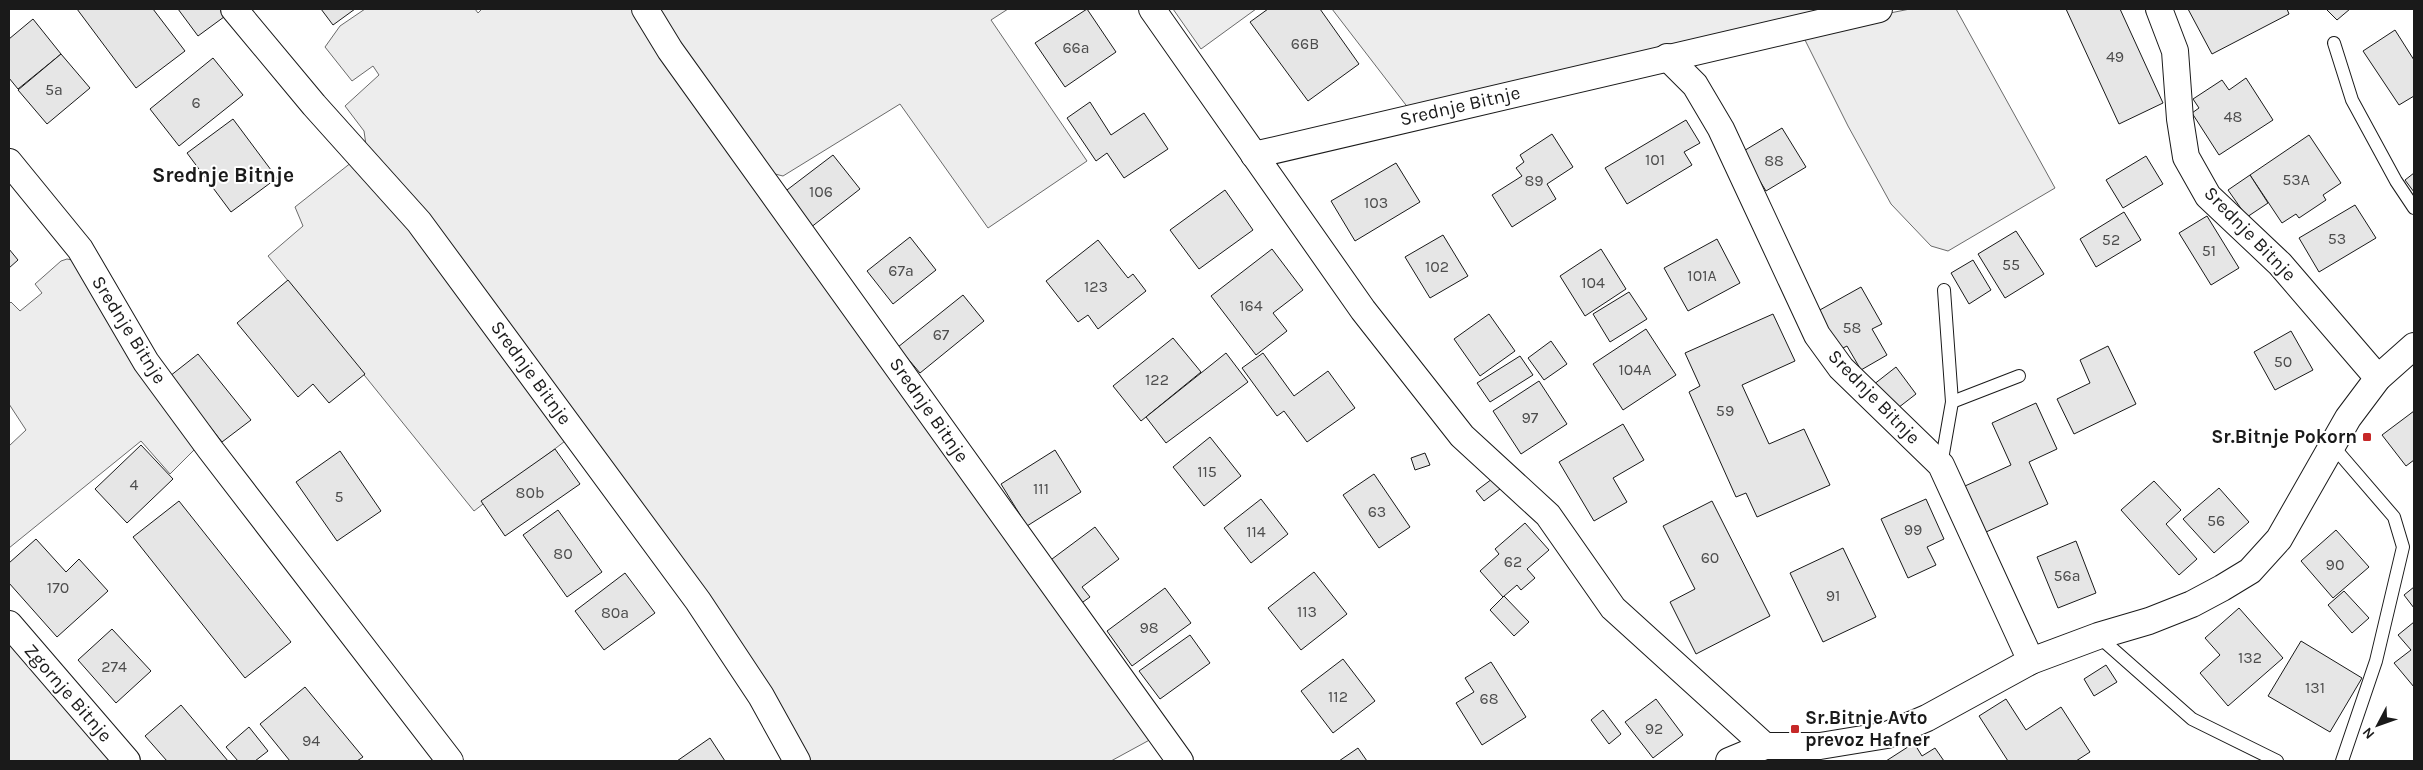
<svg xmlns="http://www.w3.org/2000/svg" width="2423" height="770" font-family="Karla,sans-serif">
	<rect width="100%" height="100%" fill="#fff"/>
	<!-- built -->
	<g fill="#ededed" stroke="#6a6a6a">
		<path d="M365 9H475L478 13 482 9H634L1155 737 1111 761H810L767 688 366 145 364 131 345 106 379 75 373 66 352 81 325 47 340 26Z"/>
		<path d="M652 9H1008L991 20 1087 161 988 228 900 104 783 176 771 173Z"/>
		<path d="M1173 9H1256L1201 49Z"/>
		<path d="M1332 9H1840L1409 109Z"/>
		<path d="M1910 9H1956L2055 188 1948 251 1931 246 1891 204 1848 126 1803 36 1845 22Z"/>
		<path d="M352 162 413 230 569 438 474 511 268 256 303 226 295 207Z"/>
		<path d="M67 259 72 260 197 447 170 474 141 441 9 548V446L26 430 9 404V304L11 302 20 311 42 293 35 284 61 261Z"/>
		<path d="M9 637 115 761H9Z"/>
	</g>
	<!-- building -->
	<g fill="#e6e6e6" stroke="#1a1a1a">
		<path d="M77 9H153L185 51 136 88Z"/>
		<path d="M178 9H224L228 14 198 36Z"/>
		<path d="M321 9H355L333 25Z"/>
		<path d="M1087 9 1116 52 1065 87 1035 43Z"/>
		<path d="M1268 9H1320L1359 64 1308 101 1250 22Z"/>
		<path d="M2066 9H2120L2163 103 2119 124Z"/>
		<path d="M2188 9H2287L2289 14 2212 54Z"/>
		<path d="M2326 9H2350L2337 20Z"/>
		<path d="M33 19 61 54 18 89 9 78V39Z"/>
		<path d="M2395 30 2414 60V96L2399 105 2363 51Z"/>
		<path d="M61 54 90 88 47 124 18 90Z"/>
		<path d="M213 58 243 95 179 146 150 109Z"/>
		<path d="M2246 78 2273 120 2219 155 2192 113 2199 108 2193 99 2222 80 2229 90Z"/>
		<path d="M1090 102 1111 135 1144 113 1168 149 1124 178 1107 153 1096 161 1067 118Z"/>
		<path d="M233 119 277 178 231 212 187 153Z"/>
		<path d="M1686 120 1700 143 1684 152 1692 165 1627 204 1605 168Z"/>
		<path d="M1782 128 1806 167 1766 191 1742 152Z"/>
		<path d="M1552 134 1573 167 1547 184 1556 199 1512 227 1492 195 1522 176 1516 168 1524 162 1520 155Z"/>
		<path d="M2309 135 2341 183 2323 195 2326 200 2299 218 2296 214 2282 223 2250 175Z"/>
		<path d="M833 155 860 189 810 228 783 193Z"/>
		<path d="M2146 156 2163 184 2123 208 2106 180Z"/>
		<path d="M1396 163 1420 202 1355 241 1331 201Z"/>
		<path d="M2414 173V192L2405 180Z"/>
		<path d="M2250 175 2268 203 2247 217 2228 190Z"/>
		<path d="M1225 190 1253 230 1199 269 1170 230Z"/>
		<path d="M2355 205 2376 238 2319 272 2299 238Z"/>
		<path d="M2124 212 2141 240 2096 267 2080 239Z"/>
		<path d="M2207 216 2239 268 2211 285 2179 233Z"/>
		<path d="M2016 231 2044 274 2005 298 1978 254Z"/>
		<path d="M1443 235 1468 276 1430 298 1405 257Z"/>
		<path d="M910 237 936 270 893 304 867 271Z"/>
		<path d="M1717 239 1740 283 1688 311 1664 268Z"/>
		<path d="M1098 240 1128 278 1133 274 1146 291 1098 329 1088 315 1078 322 1046 281Z"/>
		<path d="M9 249 18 260 9 268Z"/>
		<path d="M1272 249 1303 290 1273 313 1287 331 1256 355 1211 296Z"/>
		<path d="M1601 249 1626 289 1585 316 1560 276Z"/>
		<path d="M1973 260 1991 290 1969 304 1951 273Z"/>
		<path d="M288 280 365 374 329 403 313 384 298 397 237 323Z"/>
		<path d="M1861 287 1882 324 1872 329 1887 355 1861 370 1847 346 1839 350 1818 311Z"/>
		<path d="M1629 292 1647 319 1610 342 1593 314Z"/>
		<path d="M963 295 984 321 920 373 898 347Z"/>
		<path d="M1489 314 1515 351 1480 376 1454 339Z"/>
		<path d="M1773 314 1795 361 1742 385 1769 444 1804 429 1830 485 1757 517 1746 493 1736 497 1689 392 1700 386 1685 353Z"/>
		<path d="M1646 329 1676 375 1623 410 1593 364Z"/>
		<path d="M2291 331 2313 370 2275 390 2254 352Z"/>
		<path d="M1173 338 1201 372 1141 421 1113 386Z"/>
		<path d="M1551 341 1567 364 1544 380 1528 358Z"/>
		<path d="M2108 346 2136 404 2074 434 2057 399 2090 383 2080 360Z"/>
		<path d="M1226 353 1248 382 1166 443 1146 417Z"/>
		<path d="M1263 353 1294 396 1328 371 1355 408 1307 442 1284 411 1277 416 1242 368Z"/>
		<path d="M198 354 251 420 222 442 170 376Z"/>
		<path d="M1520 356 1533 375 1490 402 1477 383Z"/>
		<path d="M1896 367 1916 394 1894 411 1873 385Z"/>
		<path d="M1539 381 1567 424 1521 454 1493 411Z"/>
		<path d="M2036 403 2057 449 2029 462 2048 504 1986 532 1965 486 2011 465 1992 423Z"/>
		<path d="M2414 411V460L2406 466 2382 435Z"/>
		<path d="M1623 424 1644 460 1613 478 1627 502 1594 521 1559 462Z"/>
		<path d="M1210 437 1241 476 1204 506 1173 467Z"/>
		<path d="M141 445 173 479 127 523 95 489Z"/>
		<path d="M555 449 580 484 505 536 481 501Z"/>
		<path d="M1055 450 1081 492 1027 526 1001 484Z"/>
		<path d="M340 451 381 511 337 541 296 482Z"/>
		<path d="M1425 453 1430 465 1415 470 1411 458Z"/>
		<path d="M1374 474 1410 527 1379 548 1343 495Z"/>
		<path d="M1492 479 1500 489 1484 501 1476 491Z"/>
		<path d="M2154 481 2181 510 2166 524 2197 559 2179 575 2121 510Z"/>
		<path d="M2219 488 2249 522 2214 553 2183 519Z"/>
		<path d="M1261 499 1288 534 1251 563 1224 528Z"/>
		<path d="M1926 499 1944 539 1927 547 1936 565 1908 578 1881 519Z"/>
		<path d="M179 501 291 642 245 678 133 537Z"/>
		<path d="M1712 501 1770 616 1696 654 1670 602 1695 589 1663 526Z"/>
		<path d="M558 510 602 572 567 597 523 535Z"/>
		<path d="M1525 523 1549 550 1527 569 1535 578 1521 590 1517 585 1503 597 1480 571 1499 554 1495 549Z"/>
		<path d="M1095 527 1119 559 1082 587 1090 597 1076 607 1044 565Z"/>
		<path d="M2336 530 2369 567 2333 598 2301 561Z"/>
		<path d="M36 539 66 572 79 559 108 591 57 637 9 583V563Z"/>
		<path d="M2076 541 2096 593 2058 608 2037 557Z"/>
		<path d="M1843 548 1876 617 1823 642 1790 573Z"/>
		<path d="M1314 572 1347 614 1301 650 1268 608Z"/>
		<path d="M625 573 655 613 604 650 575 611Z"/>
		<path d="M2414 587V608L2404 595Z"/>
		<path d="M1165 588 1191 623 1132 666 1107 631Z"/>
		<path d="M2344 591 2369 618 2352 633 2328 605Z"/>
		<path d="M1504 596 1529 622 1514 636 1490 610Z"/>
		<path d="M2239 608 2283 658 2228 706 2200 673 2220 655 2205 638Z"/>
		<path d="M2414 622V687L2394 663 2411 650 2398 635Z"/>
		<path d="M112 629 151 671 116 703 78 660Z"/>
		<path d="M1190 635 1210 663 1160 699 1139 671Z"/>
		<path d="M2301 641 2362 678 2330 732 2268 696Z"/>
		<path d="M1343 659 1375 701 1333 733 1301 691Z"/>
		<path d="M1491 662 1526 717 1482 745 1456 703 1474 692 1465 678Z"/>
		<path d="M2106 665 2117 682 2094 696 2084 679Z"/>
		<path d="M305 687 363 757 357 761H290L260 724Z"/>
		<path d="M1656 699 1683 735 1653 758 1625 722Z"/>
		<path d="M2006 699 2026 730 2061 707 2090 752 2076 761H2008L1979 716Z"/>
		<path d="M181 705 228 761H167L145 736Z"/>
		<path d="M1603 710 1621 734 1609 744 1591 720Z"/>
		<path d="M249 727 268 751 255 761H238L226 747Z"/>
		<path d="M710 738 725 761H677Z"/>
		<path d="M1914 743 1922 756 1935 748 1944 761H1886Z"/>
		<path d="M1358 748 1367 761H1339Z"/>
	</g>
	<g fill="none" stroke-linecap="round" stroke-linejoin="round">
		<!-- lane casing -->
		<g stroke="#1a1a1a" stroke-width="14">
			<g id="lane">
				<path d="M2334 43 2352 100 2396 181 2414 208"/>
				<path d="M1952 402 2019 376"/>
				<path d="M2332 445 2394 517 2403 547 2376 661 2342 761"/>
				<path d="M1941 465 1952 402 1944 290"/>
				<path d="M2098 636 2192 719 2277 761"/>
			</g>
		</g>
		<!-- street casing -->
		<g stroke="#1a1a1a" stroke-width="28">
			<g id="street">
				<path d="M234 9 314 105 419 222 698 601 761 696 797 761"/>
				<path d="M645 9 670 50 1180 761"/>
				<path d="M1152 9 1363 310 1462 436 1548 515 1613 608 1765 746"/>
				<path d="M2159 9 2175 51 2180 119 2186 157 2208 196 2280 264 2378 378"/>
				<path d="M1667 57 1695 85 1721 129 1817 335 1841 368 1941 465 2031 661"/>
				<path d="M1254 155 1879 9"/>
				<path d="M9 162 80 249 146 362 210 449 450 761"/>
				<path d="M9 624 127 761"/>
				<path d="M1729 761 1765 746H1820L1887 735 1927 718 2031 661 2098 636 2149 621 2192 604 2222 588 2250 571 2279 539 2348 418 2378 378 2414 346"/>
			</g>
		</g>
		<!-- lane -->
		<use href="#lane" stroke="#fff" stroke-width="12"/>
		<!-- street -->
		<use href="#street" stroke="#fff" stroke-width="26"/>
	</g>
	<!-- markers -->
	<g fill="#c62828" stroke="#fff" stroke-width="2">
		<rect x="2362" y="432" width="10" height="10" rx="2.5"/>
		<rect x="1790" y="724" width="10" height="10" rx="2.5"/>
	</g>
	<g text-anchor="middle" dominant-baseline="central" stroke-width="4" stroke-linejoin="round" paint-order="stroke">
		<!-- number labels -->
		<g font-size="16" fill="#4d4d4d">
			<text x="1305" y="43">66B</text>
			<text x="1076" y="47">66a</text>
			<text x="2115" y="56">49</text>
			<text x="54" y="89">5a</text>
			<text x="196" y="102">6</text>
			<text x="2233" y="116">48</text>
			<text x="1655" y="159">101</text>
			<text x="1774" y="160">88</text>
			<text x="2296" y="179">53A</text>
			<text x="1534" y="180">89</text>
			<text x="821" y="191">106</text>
			<text x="1376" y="202">103</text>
			<text x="2337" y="238">53</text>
			<text x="2111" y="239">52</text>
			<text x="2209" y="250">51</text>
			<text x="2011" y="264">55</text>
			<text x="1437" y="266">102</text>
			<text x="901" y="270">67a</text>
			<text x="1702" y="275">101A</text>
			<text x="1593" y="282">104</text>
			<text x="1096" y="286">123</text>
			<text x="1251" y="305">164</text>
			<text x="1852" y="327">58</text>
			<text x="941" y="334">67</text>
			<text x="2283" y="361">50</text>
			<text x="1635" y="369">104A</text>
			<text x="1157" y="379">122</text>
			<text x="1725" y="410">59</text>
			<text x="1530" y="417">97</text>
			<text x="1207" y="471">115</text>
			<text x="134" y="484">4</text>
			<text x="1041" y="488">111</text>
			<text x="530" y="492">80b</text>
			<text x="339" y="496">5</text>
			<text x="1377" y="511">63</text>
			<text x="2216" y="520">56</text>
			<text x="1913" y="529">99</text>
			<text x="1256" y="531">114</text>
			<text x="563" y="553">80</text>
			<text x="1710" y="557">60</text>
			<text x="1513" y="561">62</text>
			<text x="2335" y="564">90</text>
			<text x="2067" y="575">56a</text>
			<text x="58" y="587">170</text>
			<text x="1833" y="595">91</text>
			<text x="1307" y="611">113</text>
			<text x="615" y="612">80a</text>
			<text x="1149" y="627">98</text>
			<text x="2250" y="657">132</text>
			<text x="114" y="666">274</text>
			<text x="2315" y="687">131</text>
			<text x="1338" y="696">112</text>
			<text x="1489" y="698">68</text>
			<text x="1654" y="728">92</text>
			<text x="311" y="740">94</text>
		</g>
		<!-- street labels -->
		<g font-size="19" fill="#1a1a1a" stroke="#fff">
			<text transform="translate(1460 106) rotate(-13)">Srednje Bitnje</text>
			<text transform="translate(2250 234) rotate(46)">Srednje Bitnje</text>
			<text transform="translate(129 330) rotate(58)">Srednje Bitnje</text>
			<text transform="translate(531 373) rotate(54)">Srednje Bitnje</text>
			<text transform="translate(1874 397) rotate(46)">Srednje Bitnje</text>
			<text transform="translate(929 410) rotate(55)">Srednje Bitnje</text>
			<text transform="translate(68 693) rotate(49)">Zgornje Bitnje</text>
		</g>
		<!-- poi labels -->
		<g font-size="19" font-weight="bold" fill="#1a1a1a" stroke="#fff" text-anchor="end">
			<text x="2357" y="437">Sr.Bitnje Pokorn</text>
			<text x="1805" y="718" text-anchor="start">Sr.Bitnje Avto<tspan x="1805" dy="22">prevoz Hafner</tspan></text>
		</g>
		<!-- quarter labels -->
		<g font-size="21" font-weight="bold" fill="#1a1a1a" stroke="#fff">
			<text x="223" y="175">Srednje Bitnje</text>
		</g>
	</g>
	<!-- border -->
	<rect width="2423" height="770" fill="none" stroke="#1a1a1a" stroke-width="20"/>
	<!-- north arrow -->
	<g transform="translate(2378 725) rotate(229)" stroke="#ffffff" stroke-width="4" paint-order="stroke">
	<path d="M0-4L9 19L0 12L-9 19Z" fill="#1a1a1a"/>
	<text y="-8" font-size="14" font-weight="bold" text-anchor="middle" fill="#1a1a1a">N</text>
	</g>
</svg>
